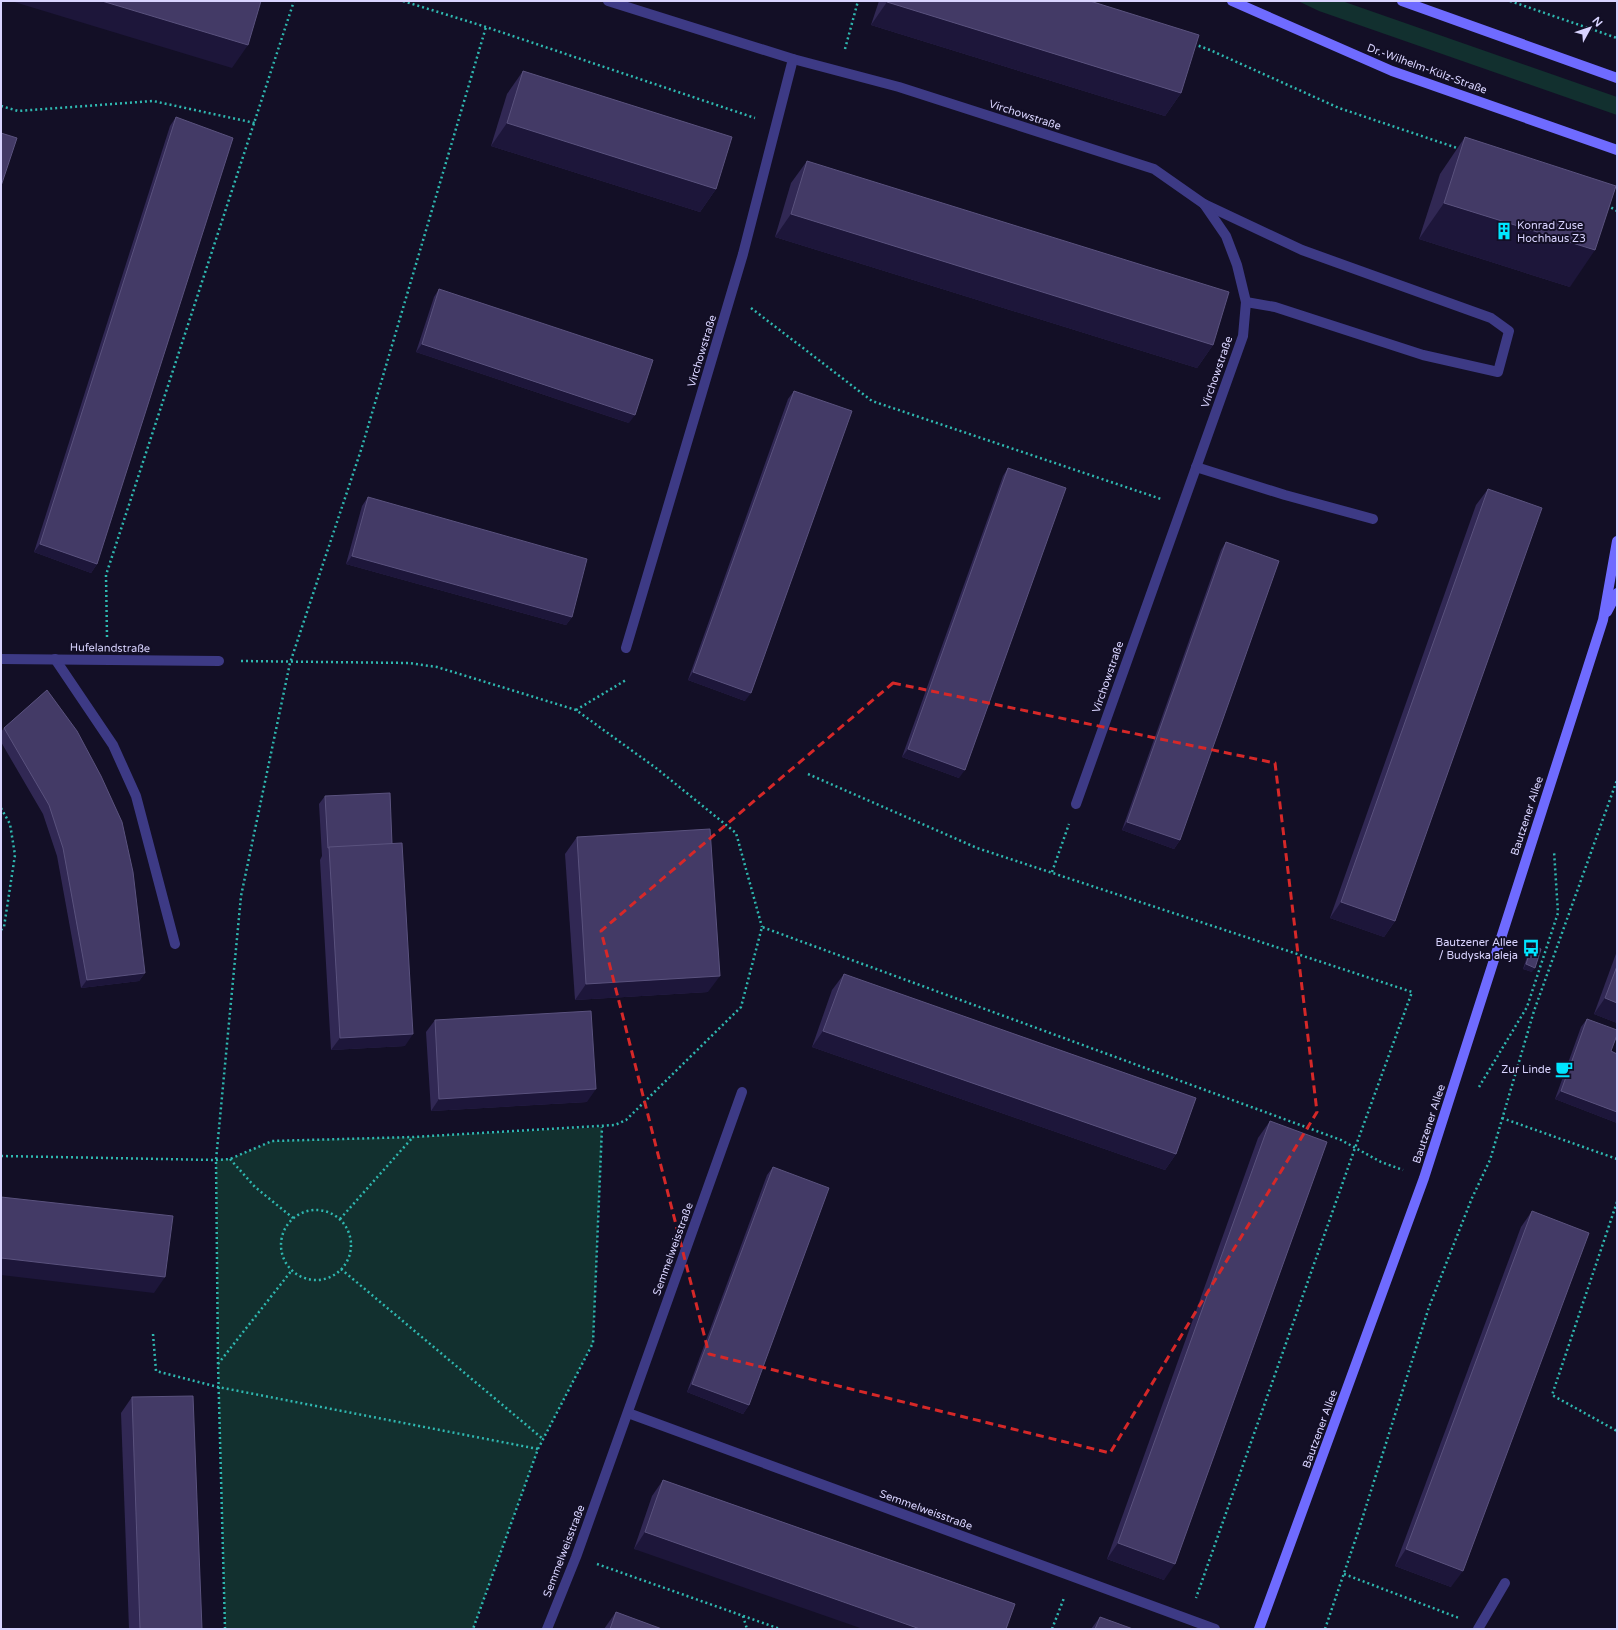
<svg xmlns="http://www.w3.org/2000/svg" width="1618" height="1630" font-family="'Varela Round',sans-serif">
	<rect width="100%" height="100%" fill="#130f26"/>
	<!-- green -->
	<g fill="#12302f">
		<path d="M1298 1H1342L1617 97V115L1319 11Z"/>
		<path d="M602 1127 593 1343 538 1449 473 1629H225L218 1364 216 1160 230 1159 272 1141 413 1137Z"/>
	</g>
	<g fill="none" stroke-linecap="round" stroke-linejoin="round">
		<!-- path -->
		<g stroke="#2fb8b0" stroke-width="2.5" stroke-dasharray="2 3" stroke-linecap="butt">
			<path d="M403 1 486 27 755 118"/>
			<path d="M1510 1 1617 38"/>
			<path d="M1194 44 1210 50 1339 108 1460 149"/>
			<path d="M845 49 858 1"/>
			<path d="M1 106 18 111 153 101 255 123"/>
			<path d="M1607 205 1617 211"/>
			<path d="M751 308 872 401 1161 499"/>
			<path d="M107 637 106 575 294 1"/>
			<path d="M241 661 409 663 437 667 576 710 656 768 736 833 762 927"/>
			<path d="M576 710 626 680"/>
			<path d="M808 774 977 848 1412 992 1355 1148 1196 1598"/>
			<path d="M1 808 10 824 15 855 4 927 1 930"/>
			<path d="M1052 872 1069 824"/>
			<path d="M1479 1087 1527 1007 1558 913 1554 851"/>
			<path d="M1502 1118 1617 1159"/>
			<path d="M1 1156 216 1160 230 1159 272 1141 413 1137 615 1125 626 1120 741 1007 762 927 1341 1140 1381 1162 1403 1170"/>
			<path d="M230 1159 255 1187 293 1218"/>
			<path d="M1617 1202 1552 1395 1617 1431"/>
			<circle cx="316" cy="1245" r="35"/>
			<path d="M340 1219 413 1137"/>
			<path d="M341 1269 543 1439"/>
			<path d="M153 1334 156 1371 218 1387 538 1449 473 1629"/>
			<path d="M218 1364 292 1270"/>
			<path d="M538 1449 593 1343 602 1127"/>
			<path d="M597 1564 780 1629"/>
			<path d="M1344 1574 1459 1618"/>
			<path d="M743 1616 747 1629"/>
			<path d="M225 1629 218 1364 216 1160 241 896 290 663 362 447 486 27"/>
			<path d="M1052 1629 1064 1598"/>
			<path d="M1325 1629 1358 1532 1429 1307 1472 1198 1490 1160 1534 1011 1617 780"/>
		</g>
		<!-- lane -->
		<g stroke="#3d3a85" stroke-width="10">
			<path d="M1204 204 1302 250 1491 318 1509 331 1498 372 1423 355 1275 307 1246 302"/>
			<path d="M1196 467 1285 495 1373 519"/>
			<path d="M55 659 113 745 136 796 175 944"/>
		</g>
		<!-- street -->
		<g stroke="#3d3a85" stroke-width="10">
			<path d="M608 1 793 59 899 87 1154 169 1204 204 1226 236 1237 265 1246 302 1243 336 1076 804"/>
			<path d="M626 648 743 254 793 59"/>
			<path d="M1 659 219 661"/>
			<path d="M628 1413 1215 1629"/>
			<path d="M547 1629 576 1557 742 1092"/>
			<path d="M1478 1629 1505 1583"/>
		</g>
		<!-- secondary -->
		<g stroke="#6f6bff" stroke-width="10">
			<path d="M1232 1 1392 71 1617 150"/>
			<path d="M1402 1 1617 78"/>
			<path d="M1607 612 1617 593"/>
			<path d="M1259 1629 1424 1178 1603 620 1617 541"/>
		</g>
	</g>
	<!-- wall -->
	<g fill="#312854">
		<path d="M879 1H1090L1181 93 1165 116 871 25Z"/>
		<path d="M523 71 716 189 700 212 491 146 507 94Z"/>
		<path d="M176 117 97 564 91 573 34 552 170 126Z"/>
		<path d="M1465 137 1570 287 1419 239 1440 174Z"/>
		<path d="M807 161 1213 345 1197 368 775 237 791 183Z"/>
		<path d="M439 289 629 423 416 352 434 297Z"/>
		<path d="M794 391 745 701 688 680 788 399Z"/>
		<path d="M1008 468 959 778 902 757 1003 476Z"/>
		<path d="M1488 489 1395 921 1384 937 1330 918 1476 505Z"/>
		<path d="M368 497 572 617 566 625 346 564 362 506Z"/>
		<path d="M1226 542 1180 840 1174 849 1122 830 1221 550Z"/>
		<path d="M47 690 145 973 139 981 81 988 57 856 43 814 1 742V732L4 728Z"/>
		<path d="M325 796 405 1046 331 1050 320 860 322 856 319 804Z"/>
		<path d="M577 837 708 992 575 1000 565 854Z"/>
		<path d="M1532 946V972L1523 969 1529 951Z"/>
		<path d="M1617 951V1023L1594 1014Z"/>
		<path d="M844 974 1176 1154 1165 1170 812 1047 832 990Z"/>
		<path d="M1587 1019 1611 1051 1617 1054V1123L1555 1099 1581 1027Z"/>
		<path d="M435 1020 587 1102 431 1111 426 1032Z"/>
		<path d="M1270 1121 1164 1580 1107 1559 1258 1138Z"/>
		<path d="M773 1167 749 1405 743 1414 687 1392 767 1175Z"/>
		<path d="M1532 1211 1451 1587 1395 1566 1521 1227Z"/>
		<path d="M132 1397 202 1629H129L121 1413Z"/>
		<path d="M663 1480 1015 1604 634 1549 652 1496Z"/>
		<path d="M616 1612 662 1629H604Z"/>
		<path d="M1100 1617 1133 1629H1091Z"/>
	</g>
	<!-- shaded-wall -->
	<g fill="#1d163a">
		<path d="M11 1H102L248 45 232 68Z"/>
		<path d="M887 2 1181 93 1165 116 871 25Z"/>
		<path d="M507 123 716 189 700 212 491 146Z"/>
		<path d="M1444 203 1595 250 1570 287 1419 239Z"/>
		<path d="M791 214 1213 345 1197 368 775 237Z"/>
		<path d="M422 344 635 415 629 423 416 352Z"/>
		<path d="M40 544 97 564 91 573 34 552Z"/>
		<path d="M352 556 572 617 566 625 346 564Z"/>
		<path d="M693 672 751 693 745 701 688 680Z"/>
		<path d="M908 749 965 770 959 778 902 757Z"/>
		<path d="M1127 822 1180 840 1174 849 1122 830Z"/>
		<path d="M1341 902 1395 921 1384 937 1330 918Z"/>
		<path d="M1526 964 1535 968 1532 972 1523 969Z"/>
		<path d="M145 973 139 981 81 988 87 980Z"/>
		<path d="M720 976 708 992 575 1000 586 984Z"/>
		<path d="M1605 998 1617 1003V1023L1594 1014Z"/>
		<path d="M823 1031 1176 1154 1165 1170 812 1047Z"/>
		<path d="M413 1034 405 1046 331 1050 340 1038Z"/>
		<path d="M596 1089 587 1102 431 1111 439 1099Z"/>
		<path d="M1561 1091 1617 1112V1123L1555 1099Z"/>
		<path d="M1 1258 165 1277 154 1293 1 1275Z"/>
		<path d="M692 1384 749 1405 743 1414 687 1392Z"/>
		<path d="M645 1532 920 1629H863L634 1549Z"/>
		<path d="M1118 1543 1175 1564 1164 1580 1107 1559Z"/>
		<path d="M1406 1549 1463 1571 1451 1587 1395 1566Z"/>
	</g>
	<!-- building -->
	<g fill="#433a66" stroke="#5a527e">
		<path d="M102 1H261L248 45Z"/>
		<path d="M888 1H1090L1199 35 1181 93 887 2Z"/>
		<path d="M523 71 732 137 716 189 507 123Z"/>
		<path d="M176 117 233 138 97 564 40 544Z"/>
		<path d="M1 133 17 138 1 186Z"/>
		<path d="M1465 137 1616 186 1595 250 1444 203Z"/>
		<path d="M807 161 1229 292 1213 345 791 214Z"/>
		<path d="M439 289 653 360 635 415 422 344Z"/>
		<path d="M794 391 852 411 751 693 693 672Z"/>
		<path d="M1008 468 1066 488 965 770 908 749Z"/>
		<path d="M1488 489 1542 508 1395 921 1341 902Z"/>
		<path d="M368 497 587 559 572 617 352 556Z"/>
		<path d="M1226 542 1279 561 1180 840 1127 822Z"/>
		<path d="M47 690 77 731 101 776 122 822 133 872 145 973 87 980 63 848 49 805 4 728Z"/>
		<path d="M390 793 392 844 328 848 325 796Z"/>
		<path d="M710 829 720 976 586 984 577 837Z"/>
		<path d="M402 843 413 1034 340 1038 329 847Z"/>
		<path d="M1532 946 1541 949 1535 968 1526 964Z"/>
		<path d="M1617 966V1003L1605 998Z"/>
		<path d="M844 974 1196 1098 1176 1154 823 1031Z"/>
		<path d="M591 1011 596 1089 439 1099 435 1020Z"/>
		<path d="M1587 1019 1617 1030V1035L1611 1051 1617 1054V1112L1561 1091Z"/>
		<path d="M1270 1121 1327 1142 1175 1564 1118 1543Z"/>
		<path d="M773 1167 829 1188 749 1405 692 1384Z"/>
		<path d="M1 1197 173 1216 165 1277 1 1258Z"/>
		<path d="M1532 1211 1589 1233 1463 1571 1406 1549Z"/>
		<path d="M193 1396 202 1629H140L132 1397Z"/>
		<path d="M663 1480 1015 1604 1006 1629H920L645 1532Z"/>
		<path d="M616 1612 662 1629H610Z"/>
		<path d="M1100 1617 1133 1629H1095Z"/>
	</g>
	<!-- marked area -->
	<path fill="none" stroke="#d62828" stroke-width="3" stroke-dasharray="8 5" stroke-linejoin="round" d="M893 683 1275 763 1317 1112 1110 1453 709 1354 601 931Z"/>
	<!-- icons -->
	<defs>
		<g id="building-bare" transform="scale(1.38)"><path d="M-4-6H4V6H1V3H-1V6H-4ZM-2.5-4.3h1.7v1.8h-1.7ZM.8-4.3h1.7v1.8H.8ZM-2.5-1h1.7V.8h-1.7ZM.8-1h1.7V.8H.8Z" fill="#00e5ff" stroke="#130f26" stroke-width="2.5" paint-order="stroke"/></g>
		<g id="bus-bare" transform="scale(1.38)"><path d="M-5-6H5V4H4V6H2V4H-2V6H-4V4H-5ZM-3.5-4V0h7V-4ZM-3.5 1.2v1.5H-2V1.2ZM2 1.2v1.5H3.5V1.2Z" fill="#00e5ff" stroke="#130f26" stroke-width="2.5" paint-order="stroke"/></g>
		<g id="cafe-bare" transform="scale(1.38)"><path d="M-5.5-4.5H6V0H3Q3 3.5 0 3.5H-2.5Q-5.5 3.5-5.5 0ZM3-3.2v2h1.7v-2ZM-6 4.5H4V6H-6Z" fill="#00e5ff" stroke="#130f26" stroke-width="2.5" paint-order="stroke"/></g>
	</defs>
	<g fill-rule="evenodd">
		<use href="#building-bare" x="1504" y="231"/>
		<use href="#bus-bare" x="1531" y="948"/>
		<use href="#cafe-bare" x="1564" y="1069"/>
	</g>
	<g text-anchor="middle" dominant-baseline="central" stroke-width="4" stroke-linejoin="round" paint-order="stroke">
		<!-- street labels -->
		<g font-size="11" fill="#d9d4ff" stroke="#130f26">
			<text transform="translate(1427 69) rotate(20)">Dr.-Wilhelm-Külz-Straße</text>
			<text transform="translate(1025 115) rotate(18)">Virchowstraße</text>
			<text transform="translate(702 351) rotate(-73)">Virchowstraße</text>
			<text transform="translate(1217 372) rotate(-71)">Virchowstraße</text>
			<text transform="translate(110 648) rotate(1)">Hufelandstraße</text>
			<text transform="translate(1108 677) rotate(-71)">Virchowstraße</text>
			<text transform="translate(1527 816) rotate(-72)">Bautzener Allee</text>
			<text transform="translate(1429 1124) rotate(-72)">Bautzener Allee</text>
			<text transform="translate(673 1249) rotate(-70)">Semmelweisstraße</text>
			<text transform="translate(1320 1429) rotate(-70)">Bautzener Allee</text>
			<text transform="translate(926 1510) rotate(20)">Semmelweisstraße</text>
			<text transform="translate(564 1551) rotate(-69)">Semmelweisstraße</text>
		</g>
		<!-- poi labels -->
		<g font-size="11" fill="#d9d4ff" stroke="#130f26" text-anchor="end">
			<text x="1517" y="225" text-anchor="start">Konrad Zuse<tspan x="1517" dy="13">Hochhaus Z3</tspan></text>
			<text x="1518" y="942">Bautzener Allee<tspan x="1518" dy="13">/ Budyska aleja</tspan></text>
			<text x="1551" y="1069">Zur Linde</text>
		</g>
	</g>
	<!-- border -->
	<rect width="1618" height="1630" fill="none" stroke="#d9d4ff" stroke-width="4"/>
	<!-- north arrow -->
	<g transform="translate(1590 28) rotate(50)" stroke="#130f26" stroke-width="3" paint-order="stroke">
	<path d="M0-3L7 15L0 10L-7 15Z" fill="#d9d4ff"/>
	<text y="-6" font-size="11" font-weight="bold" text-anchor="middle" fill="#d9d4ff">N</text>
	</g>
</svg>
